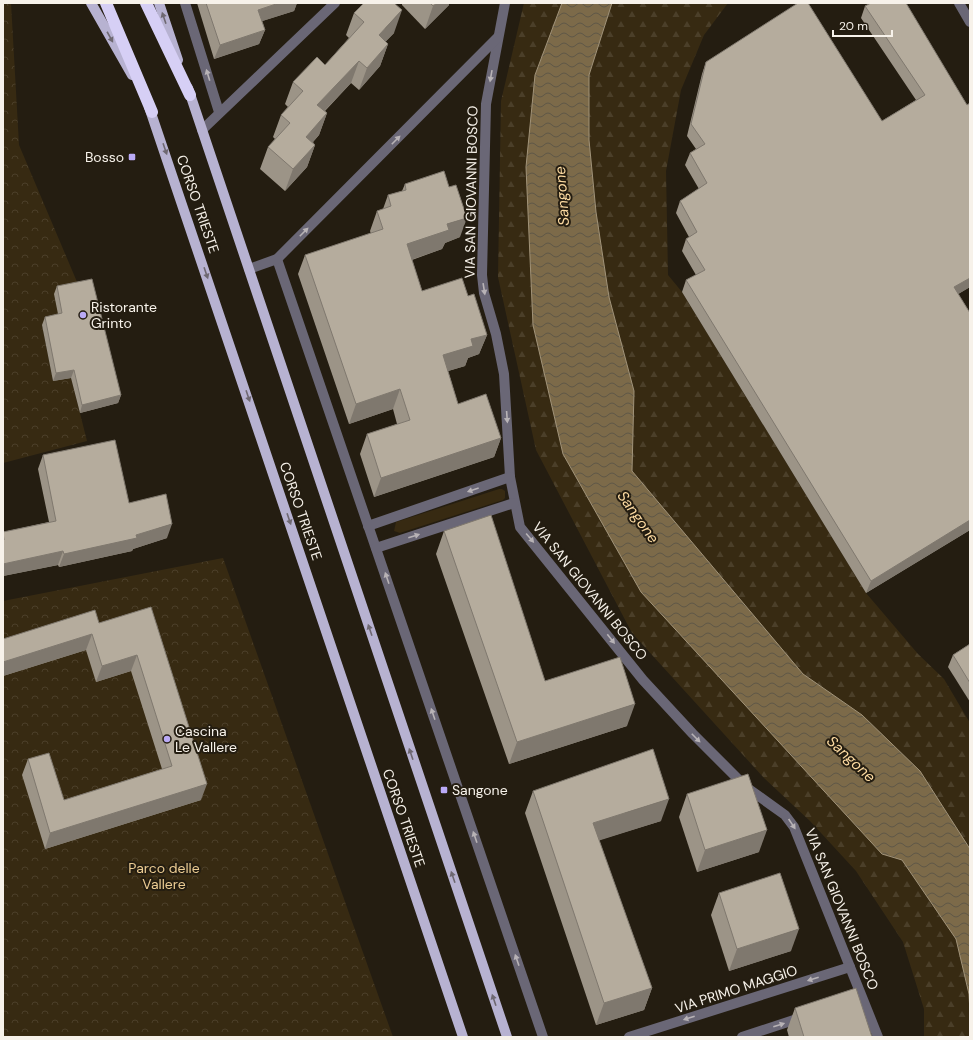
<svg xmlns="http://www.w3.org/2000/svg" width="973" height="1040" font-family="'DM Sans',sans-serif">
	<defs>
		<pattern id="forest-firs" width="22" height="20" patternUnits="userSpaceOnUse"><rect width="22" height="20" fill="#372a12"/><path d="M5 1l3.5 6h-7zM16 11l3.5 6h-7z" fill="#4b3f29"/></pattern>
		<pattern id="park-crowns" width="20" height="18" patternUnits="userSpaceOnUse"><rect width="20" height="18" fill="#372a12"/><path d="M2 6a3 3 0 1 1 6 0M12 15a3 3 0 1 1 6 0" fill="none" stroke="#4b3f29"/></pattern>
		<pattern id="water-waves" width="16" height="10" patternUnits="userSpaceOnUse"><rect width="16" height="10" fill="#7c6a49"/><path d="M0 5q4-4 8 0t8 0" fill="none" stroke="#5e5647"/></pattern>
	</defs>
	<rect width="100%" height="100%" fill="#241d11"/>
	<!-- grass -->
	<path fill="#372a12" d="M499 489H502L505 491V498L503 500 400 533 394 531 396 522Z"/>
	<!-- forest -->
	<g fill="url(#forest-firs)">
		<path d="M524 3H562L535 75 641 592 882 853 902 860 957 939 969 994 970 1037H924V1009L903 942 856 871 810 821 764 778 632 633 536 450 498 277 501 101Z"/>
		<path d="M612 3H728L704 35 681 90 666 171 668 275 682 292 866 593 918 654 944 679 970 723V849L920 771 862 715 803 674 632 471 634 391 609 297 596 212 589 140V75Z"/>
	</g>
	<!-- park -->
	<g fill="url(#park-crowns)">
		<path d="M3 3H11L19 145 80 289 59 322 42 325 53 381 71 378 87 441 3 463Z"/>
		<path d="M223 558 393 1037H3V601Z"/>
	</g>
	<!-- water -->
	<path fill="url(#water-waves)" stroke="#a19379" d="M562 3H612L589 75V140L596 212 609 297 634 391 632 471 803 674 862 715 920 771 970 849V1013L969 994 956 939 902 860 882 854 641 592 563 454 533 325 526 167 535 75Z"/>
	<g fill="none" stroke-linecap="round" stroke-linejoin="round">
		<!-- minor -->
		<g stroke="#6a6776" stroke-width="10">
			<path d="M185 3 219 112"/>
			<path d="M505 3 486 104 482 275 484 293 496 334 504 374 510 477 520 527 643 680 693 734 746 787 785 815 794 827 878 1037"/>
			<path d="M202 130 335 3"/>
			<path d="M277 259 543 1037"/>
			<path d="M249 269 277 259 498 37"/>
			<path d="M368 526 510 477"/>
			<path d="M376 548 514 503"/>
			<path d="M629 1037 850 967"/>
			<path d="M742 1037 803 1017"/>
		</g>
		<!-- tertiary -->
		<path stroke="#6a6776" stroke-width="10" d="M959 3 970 22"/>
		<!-- primary -->
		<g stroke="#b7b2d1" stroke-width="10">
			<path d="M91 3 132 75"/>
			<path d="M159 3 178 60"/>
			<path d="M188 88 507 1037"/>
			<path d="M149 107 463 1037"/>
		</g>
		<!-- motorway -->
		<g stroke="#d6cff5" stroke-width="12">
			<path d="M106 3 152 112"/>
			<path d="M146 3 190 95"/>
		</g>
	</g>
	<!-- wall -->
	<g fill="#9c9487">
		<path d="M197 3H297L294 11 262 21 265 30 259 44 214 59Z"/>
		<path d="M402 3H449V5L425 29 402 5Z"/>
		<path d="M865 6 967 105 970 103V287L958 294 970 313V530L866 593 682 292 686 280 696 275 682 251 686 239 689 237 676 213 680 201 699 189 685 165 690 153 696 149 687 136 702 74 706 62 882 121 916 100 861 18Z"/>
		<path d="M354 13 394 33 385 42 388 44 380 66 359 90 351 83 325 111 327 113 319 135 313 142 315 145 307 167 285 191 260 169 268 147 275 139 273 137 281 115 288 107 285 104 293 82 325 65 349 38 346 35Z"/>
		<path d="M405 184 460 237 445 243 442 249 412 260 422 291 468 296 487 335 479 354 468 358 465 366 448 371 458 404 501 438 494 457 374 497 360 454 367 434 397 424 393 409 349 424 298 274 305 255 371 234 370 231 377 211 383 209 388 195 402 191Z"/>
		<path d="M57 286 121 395 118 403 80 413 71 378 53 381 42 325 45 317 58 314 54 294Z"/>
		<path d="M43 455 129 503 167 538 133 549 132 551 59 567 58 565 3 576V532L49 522 38 469Z"/>
		<path d="M444 531 545 681 627 726 509 764 436 554Z"/>
		<path d="M151 607 201 800 45 849 22 775 28 759 64 800 162 769 131 671 96 682 86 650 3 676V639L99 623Z"/>
		<path d="M970 644V702L948 667 953 655Z"/>
		<path d="M533 791 661 821 599 840 652 988 644 1010 596 1025 525 813Z"/>
		<path d="M687 794 759 852 697 872 679 817Z"/>
		<path d="M719 893 791 951 729 971 711 915Z"/>
		<path d="M795 1008 872 1037H789L787 1030Z"/>
	</g>
	<!-- shaded-wall -->
	<g fill="#7f786e">
		<path d="M279 3H297L294 11 253 24 258 10Z"/>
		<path d="M437 3H449V5L425 29 433 6Z"/>
		<path d="M402 10 394 33 370 58 379 35Z"/>
		<path d="M265 30 259 44 214 59 220 45Z"/>
		<path d="M388 44 380 66 359 90 367 68Z"/>
		<path d="M359 61 351 83 309 127 317 105Z"/>
		<path d="M327 113 319 135 298 159 306 137Z"/>
		<path d="M315 145 307 167 285 191 293 169Z"/>
		<path d="M467 218 460 237 445 243 442 249 399 264 407 244 447 224Z"/>
		<path d="M970 278V287L950 299 954 287Z"/>
		<path d="M487 335 479 354 468 358 465 366 435 375 443 355 471 339Z"/>
		<path d="M74 370 71 378 53 381 56 373Z"/>
		<path d="M400 389 393 409 349 424 356 404Z"/>
		<path d="M121 395 118 403 80 413 82 405Z"/>
		<path d="M501 438 494 457 374 497 381 478Z"/>
		<path d="M970 520V530L866 593 871 581Z"/>
		<path d="M172 524 167 538 133 549 132 551 59 567 64 554 136 535Z"/>
		<path d="M63 551 58 565 3 576V564Z"/>
		<path d="M92 634 86 650 3 676V662Z"/>
		<path d="M137 655 131 671 96 682 102 666Z"/>
		<path d="M635 704 627 726 509 764 517 742Z"/>
		<path d="M207 784 201 800 45 849 50 833Z"/>
		<path d="M669 799 661 821 585 845 593 823Z"/>
		<path d="M767 830 759 852 697 872 705 850Z"/>
		<path d="M799 929 791 951 729 971 737 949Z"/>
		<path d="M652 988 644 1010 596 1025 604 1003Z"/>
	</g>
	<!-- building -->
	<g fill="#b5ac9d" stroke="#7f786e">
		<path d="M206 3H279L258 10 265 30 220 45Z"/>
		<path d="M364 3H394L402 10 379 35 388 44 367 68 359 61 317 105 327 113 306 137 315 145 293 169 268 147 290 123 281 115 303 91 293 82 317 57 325 65 364 22 354 13Z"/>
		<path d="M430 3H437L433 6Z"/>
		<path d="M798 3H808L882 121 925 95 865 6 871 3H906L967 105 970 103V278L954 287 970 313V520L871 581 686 280 705 270 686 239 697 232 680 201 707 183 690 153 705 144 691 124 706 62Z"/>
		<path d="M444 171 449 187 456 185 467 218 447 224 449 230 407 244 422 291 462 278 468 296 474 294 487 335 471 339 473 346 443 355 458 404 486 394 501 438 381 478 367 434 410 420 400 389 356 404 305 255 383 229 377 211 391 206 388 195 406 190 405 184Z"/>
		<path d="M92 279 121 395 82 405 74 370 56 373 45 317 62 313 57 286Z"/>
		<path d="M115 440 129 503 166 494 172 524 136 535 137 538 64 554 63 551 3 564V540H4L3 532 56 521 43 455Z"/>
		<path d="M491 515 545 681 620 657 635 704 517 742 444 531Z"/>
		<path d="M151 607 207 784 50 833 28 759 49 753 64 800 172 766 137 655 102 666 92 634 3 662V639L95 610 99 623Z"/>
		<path d="M970 644V683L953 655Z"/>
		<path d="M653 749 669 799 593 823 652 988 604 1003 533 791Z"/>
		<path d="M748 774 767 830 705 850 687 794Z"/>
		<path d="M780 873 799 929 737 949 719 893Z"/>
		<path d="M856 988 872 1037H804L795 1008Z"/>
	</g>
	<!-- one-way arrows -->
	<defs><path id="oneway-solid" d="M-6-.8H1V-3.2L6.5 0L1 3.2V.8H-6Z"/></defs>
	<g fill="#6e6871">
		<use href="#oneway-solid" transform="translate(164 18) rotate(-109)"/>
		<use href="#oneway-solid" transform="translate(110 37) rotate(61)"/>
		<use href="#oneway-solid" transform="translate(165 149) rotate(71)"/>
		<use href="#oneway-solid" transform="translate(206 273) rotate(71)"/>
		<use href="#oneway-solid" transform="translate(248 396) rotate(71)"/>
		<use href="#oneway-solid" transform="translate(289 519) rotate(71)"/>
		<use href="#oneway-solid" transform="translate(370 630) rotate(-109)"/>
		<use href="#oneway-solid" transform="translate(411 754) rotate(-109)"/>
		<use href="#oneway-solid" transform="translate(453 877) rotate(-109)"/>
		<use href="#oneway-solid" transform="translate(494 1000) rotate(-109)"/>
	</g>
	<g fill="#b8b3b6">
		<use href="#oneway-solid" transform="translate(208 75) rotate(-107)"/>
		<use href="#oneway-solid" transform="translate(491 76) rotate(100)"/>
		<use href="#oneway-solid" transform="translate(396 140) rotate(-45)"/>
		<use href="#oneway-solid" transform="translate(304 232) rotate(-45)"/>
		<use href="#oneway-solid" transform="translate(484 289) rotate(81)"/>
		<use href="#oneway-solid" transform="translate(507 417) rotate(86)"/>
		<use href="#oneway-solid" transform="translate(473 490) rotate(161)"/>
		<use href="#oneway-solid" transform="translate(414 536) rotate(-18)"/>
		<use href="#oneway-solid" transform="translate(530 538) rotate(50)"/>
		<use href="#oneway-solid" transform="translate(387 578) rotate(-109)"/>
		<use href="#oneway-solid" transform="translate(611 639) rotate(52)"/>
		<use href="#oneway-solid" transform="translate(433 714) rotate(-109)"/>
		<use href="#oneway-solid" transform="translate(696 738) rotate(45)"/>
		<use href="#oneway-solid" transform="translate(792 824) rotate(56)"/>
		<use href="#oneway-solid" transform="translate(475 837) rotate(-109)"/>
		<use href="#oneway-solid" transform="translate(517 960) rotate(-109)"/>
		<use href="#oneway-solid" transform="translate(813 979) rotate(162)"/>
		<use href="#oneway-solid" transform="translate(689 1018) rotate(162)"/>
		<use href="#oneway-solid" transform="translate(779 1025) rotate(-18)"/>
	</g>
	<!-- markers -->
	<g fill="#baaaf6" stroke="#241d11" stroke-width="1.5">
		<rect x="128" y="153" width="8" height="8" rx="2"/>
		<circle cx="83" cy="315" r="4"/>
		<circle cx="167" cy="739" r="4"/>
		<rect x="440" y="786" width="8" height="8" rx="2"/>
	</g>
	<g text-anchor="middle" dominant-baseline="central" stroke-width="4" stroke-linejoin="round" paint-order="stroke">
		<!-- poi labels -->
		<g font-size="14" fill="#f7f2ea" stroke="#241d11" text-anchor="start">
			<text x="124" y="157" text-anchor="end">Bosso</text>
			<text x="91" y="307">Ristorante<tspan x="91" dy="16">Grinto</tspan></text>
			<text x="175" y="731">Cascina<tspan x="175" dy="16">Le Vallere</tspan></text>
			<text x="452" y="790">Sangone</text>
		</g>
		<!-- street labels -->
		<g font-size="14" fill="#f7f2ea" stroke="#241d11">
			<text transform="translate(471 192) rotate(-89)">VIA SAN GIOVANNI BOSCO</text>
			<text transform="translate(198 204) rotate(71)">CORSO TRIESTE</text>
			<text transform="translate(301 511) rotate(71)">CORSO TRIESTE</text>
			<text transform="translate(590 591) rotate(51)">VIA SAN GIOVANNI BOSCO</text>
			<text transform="translate(404 818) rotate(71)">CORSO TRIESTE</text>
			<text transform="translate(842 909) rotate(68)">VIA SAN GIOVANNI BOSCO</text>
			<text transform="translate(736 989) rotate(-18)">VIA PRIMO MAGGIO</text>
		</g>
		<!-- park labels -->
		<g font-size="14" fill="#eccc93" stroke="#241d11">
			<text x="164" y="868">Parco delle<tspan x="164" dy="16">Vallere</tspan></text>
		</g>
		<!-- water labels -->
		<g font-size="15" font-style="italic" fill="#fcdaa1" stroke="#241d11">
			<text transform="translate(562 196) rotate(-94)">Sangone</text>
			<text transform="translate(638 517) rotate(55)">Sangone</text>
			<text transform="translate(851 759) rotate(43)">Sangone</text>
		</g>
	</g>
	<!-- border -->
	<rect width="973" height="1040" fill="none" stroke="#f7f2ea" stroke-width="8"/>
	<!-- scale -->
	<path d="M833 30v6h59v-6" fill="none" stroke="#f7f2ea" stroke-width="2"/>
	<text x="839" y="30" font-size="12" fill="#f7f2ea" stroke="#241d11" stroke-width="3" paint-order="stroke">20 m</text>
</svg>
